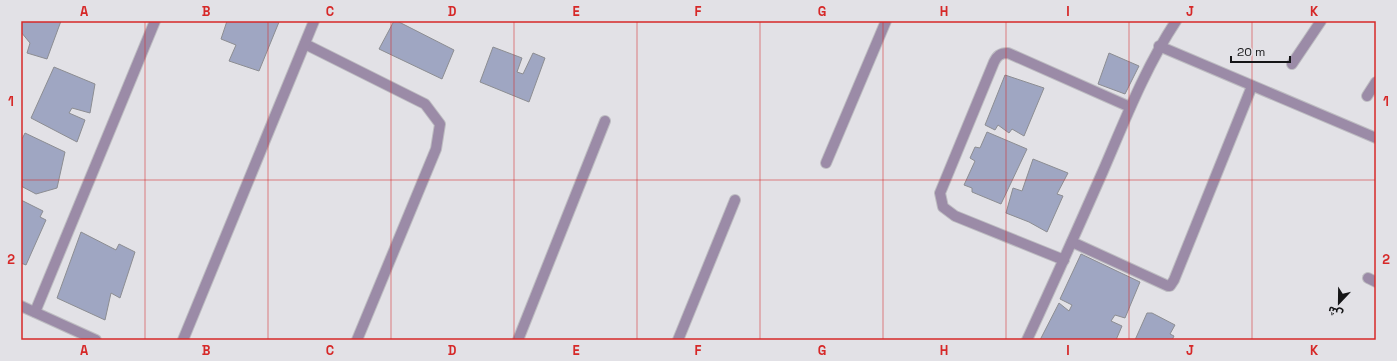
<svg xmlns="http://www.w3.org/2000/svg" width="1397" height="361" font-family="'Space Grotesk','Noto Sans Arabic',sans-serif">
	<rect width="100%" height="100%" fill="#e2e1e6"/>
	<!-- building -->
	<g fill="#9fa6c2" stroke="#8c8d92">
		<path d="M21 21H61L47 59 27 53 30 43 21 32Z"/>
		<path d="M227 21 279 22 259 71 229 61 236 45 221 39Z"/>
		<path d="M394 21H397L454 50 442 79 379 49Z"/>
		<path d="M493 47 522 58 517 72 523 74 533 53 545 58 529 102 480 82Z"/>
		<path d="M1109 53 1139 66 1125 94 1098 84Z"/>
		<path d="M54 67 95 84 90 113 72 108 69 113 85 120 77 142 31 118Z"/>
		<path d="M1005 75 1044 88 1024 136 1012 129 1009 133 998 125 995 130 985 125Z"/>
		<path d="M987 132 1027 149 1001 204 972 192V188L964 185 975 161 970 158 975 147 980 148Z"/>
		<path d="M25 133 65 152 57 188 36 194 21 186V138L22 139Z"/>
		<path d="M1033 159 1068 173 1057 194 1063 196 1047 232 1029 222 1006 213 1013 188 1022 191Z"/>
		<path d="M21 200 43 211 40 217 46 220 26 265 21 263Z"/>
		<path d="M81 232 116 250 119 244 135 252 120 298 111 293 105 320 57 298Z"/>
		<path d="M1081 254 1140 282 1125 318 1115 315 1111 321 1122 326 1116 340H1040L1059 303 1069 311 1072 305 1060 299Z"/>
		<path d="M1147 313H1152L1175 325 1170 334 1174 336 1172 340H1135Z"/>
	</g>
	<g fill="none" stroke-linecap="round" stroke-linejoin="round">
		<!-- minor casing -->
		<g stroke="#bdbcc1" stroke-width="12">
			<g id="minor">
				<path d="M305 44 425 104 440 124 436 149 357 340"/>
				<path d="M1159 46 1376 138"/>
				<path d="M1292 64 1321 21"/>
				<path d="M1367 96 1376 82"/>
				<path d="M826 163 886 21"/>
				<path d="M1072 242 1168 286H1170L1174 280 1252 86"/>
				<path d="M1064 260 955 216 943 207 940 193 994 62C997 56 1000 53 1008 53L1130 107"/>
				<path d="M1368 278 1376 282"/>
				<path d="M21 306 96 340"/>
				<path d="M35 312 155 21"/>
				<path d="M183 340 314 21"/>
				<path d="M518 340 605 121"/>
				<path d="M678 340 735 200"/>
			</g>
		</g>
		<!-- tertiary casing -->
		<g stroke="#bdbcc1" stroke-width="12">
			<path id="tertiary" d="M1027 340C1053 284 1078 228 1103 171 1125 120 1145 68 1176 21"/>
		</g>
		<!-- minor -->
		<use href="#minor" stroke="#9b8ba7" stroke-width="10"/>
		<!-- tertiary -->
		<use href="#tertiary" stroke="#9b8ba7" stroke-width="10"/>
	</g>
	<!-- grid -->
	<path fill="none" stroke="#d62828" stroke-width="1" stroke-opacity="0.55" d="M145 21V340M268 21V340M391 21V340M514 21V340M637 21V340M760 21V340M883 21V340M1006 21V340M1129 21V340M1252 21V340M21 180H1376"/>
	<!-- border -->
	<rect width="1397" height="361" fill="none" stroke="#e2e1e6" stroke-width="44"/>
	<!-- north arrow -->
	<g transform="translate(1339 303) rotate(202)" stroke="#e2e1e6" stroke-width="3" paint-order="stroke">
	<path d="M0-3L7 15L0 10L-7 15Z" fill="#151517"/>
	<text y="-6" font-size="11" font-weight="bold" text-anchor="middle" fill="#151517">ش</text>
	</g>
	<!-- scale -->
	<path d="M1231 56v6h59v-6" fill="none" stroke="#151517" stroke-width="2"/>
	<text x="1237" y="56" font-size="12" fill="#151517" stroke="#e2e1e6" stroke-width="3" paint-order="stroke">20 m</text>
	<rect x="22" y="22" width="1353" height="317" fill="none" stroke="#d62828" stroke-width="1.5"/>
	<g font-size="13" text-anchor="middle" font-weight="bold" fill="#d62828">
		<text x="84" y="16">A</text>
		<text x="206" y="16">B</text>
		<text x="330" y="16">C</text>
		<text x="452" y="16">D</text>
		<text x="576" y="16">E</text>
		<text x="698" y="16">F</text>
		<text x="822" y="16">G</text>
		<text x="944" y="16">H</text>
		<text x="1068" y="16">I</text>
		<text x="1190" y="16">J</text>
		<text x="1314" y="16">K</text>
		<text x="11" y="106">1</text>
		<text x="1386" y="106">1</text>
		<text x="11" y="264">2</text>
		<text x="1386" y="264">2</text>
		<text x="84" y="355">A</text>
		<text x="206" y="355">B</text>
		<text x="330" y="355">C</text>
		<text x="452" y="355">D</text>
		<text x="576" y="355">E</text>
		<text x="698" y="355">F</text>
		<text x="822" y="355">G</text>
		<text x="944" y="355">H</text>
		<text x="1068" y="355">I</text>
		<text x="1190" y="355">J</text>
		<text x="1314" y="355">K</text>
	</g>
</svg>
